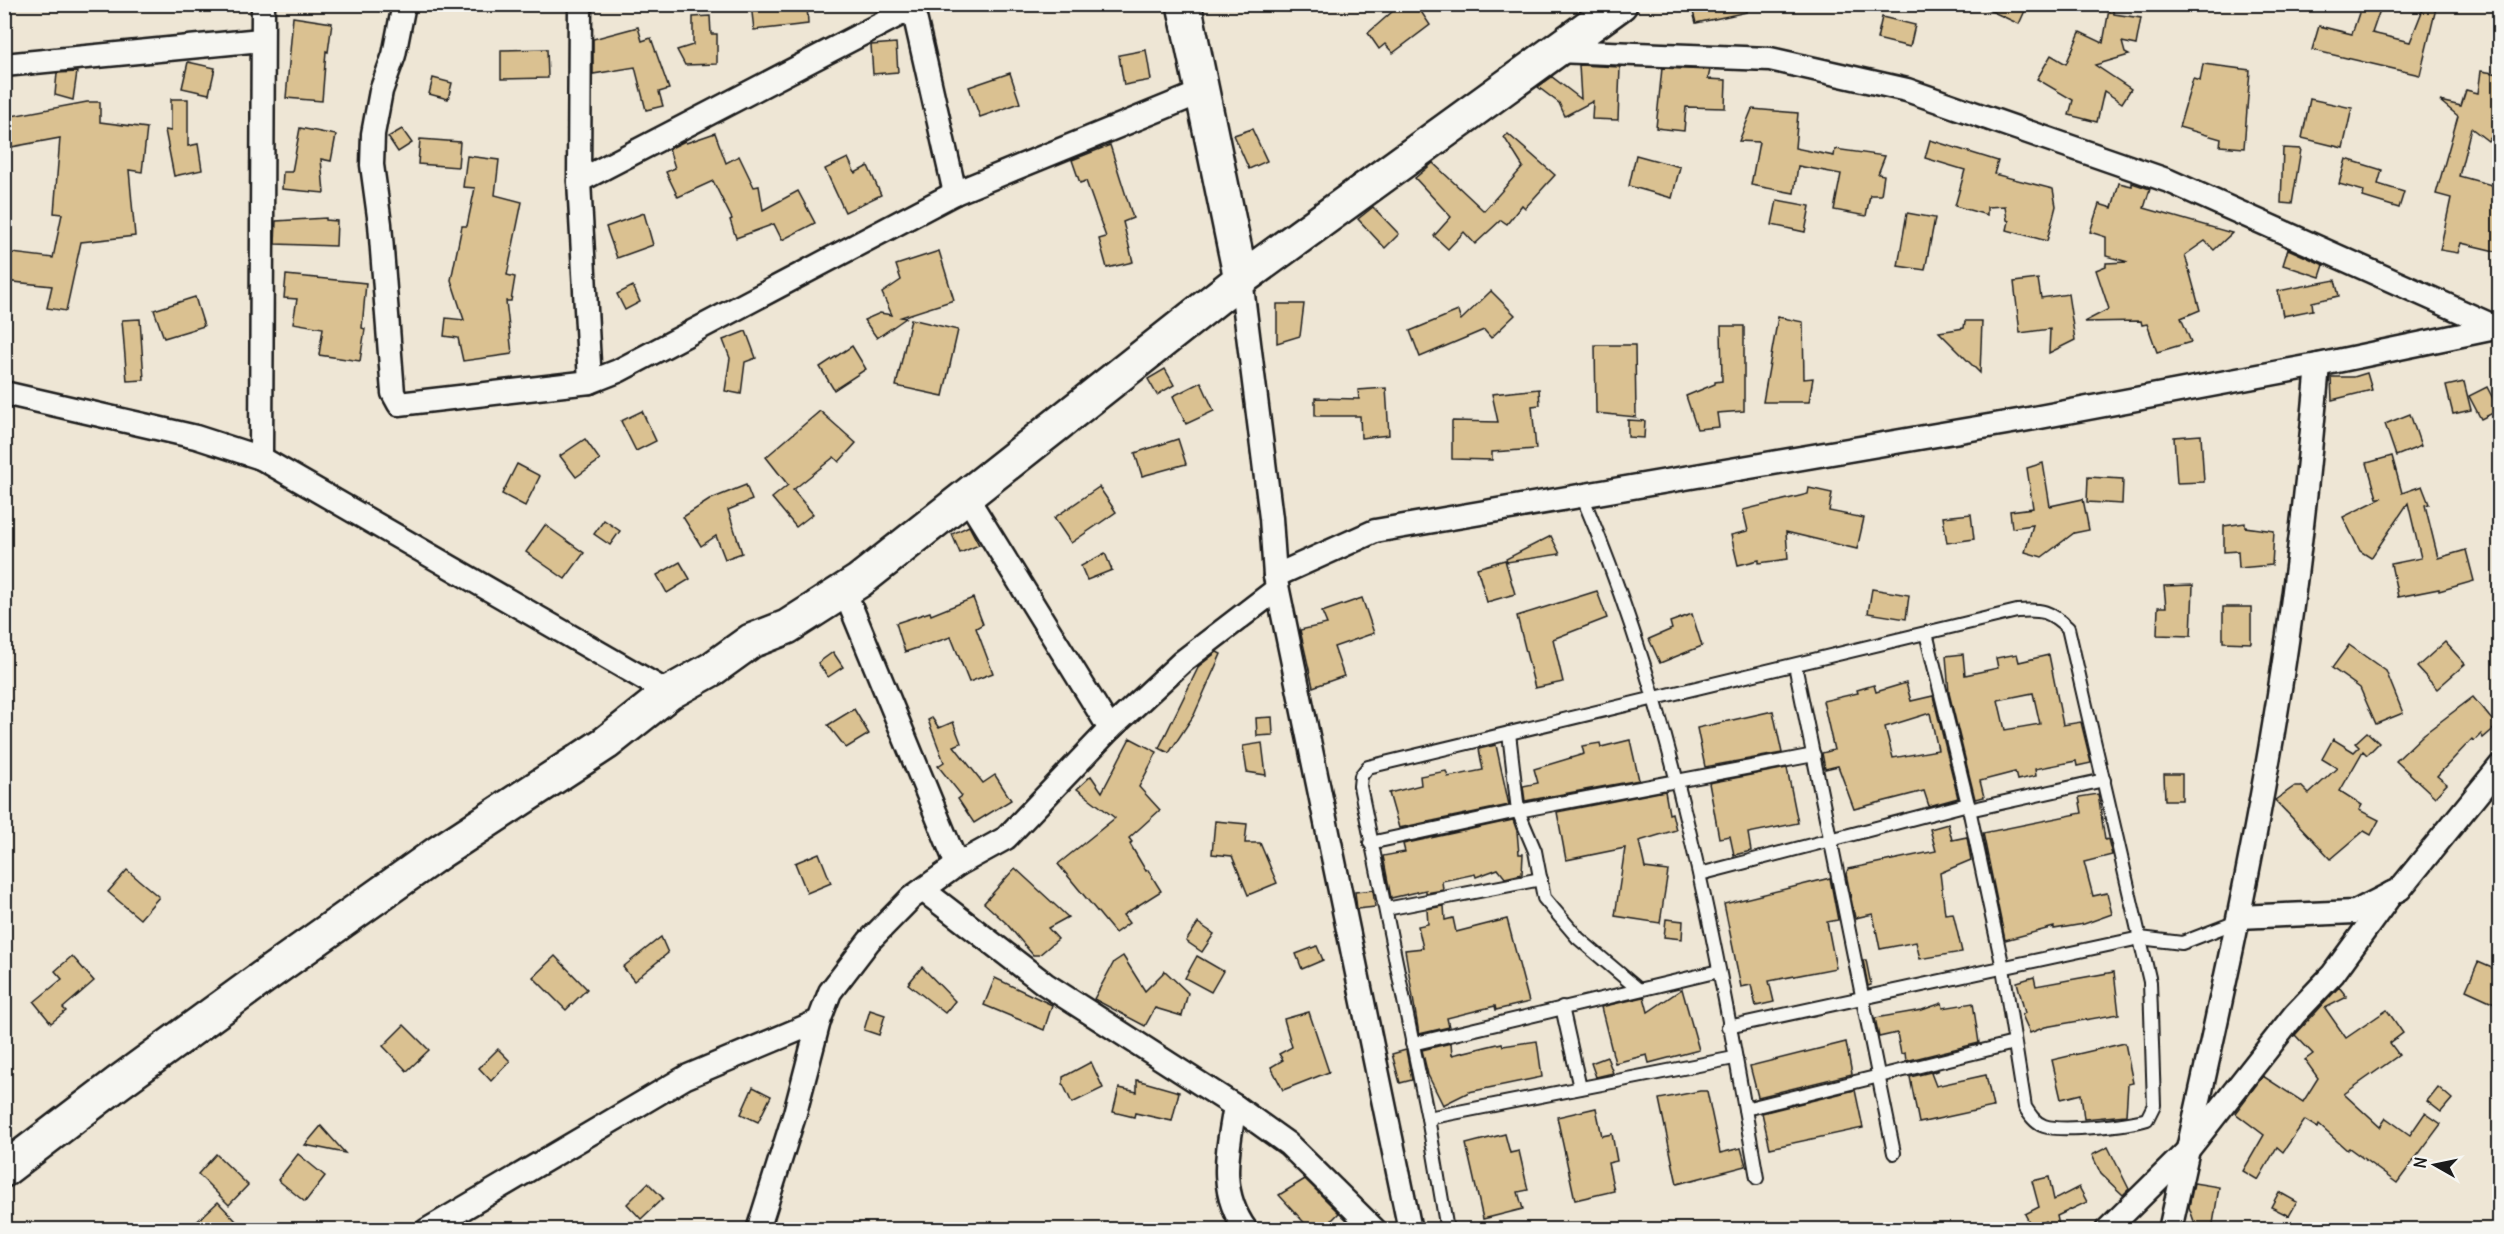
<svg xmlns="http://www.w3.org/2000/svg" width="2504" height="1234" font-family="Delius,sans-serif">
	<rect width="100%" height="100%" fill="#eee6d5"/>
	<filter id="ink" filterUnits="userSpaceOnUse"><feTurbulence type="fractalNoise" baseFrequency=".0167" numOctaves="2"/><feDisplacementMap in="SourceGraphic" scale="12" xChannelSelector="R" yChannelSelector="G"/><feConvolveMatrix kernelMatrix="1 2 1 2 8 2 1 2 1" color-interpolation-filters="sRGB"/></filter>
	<g filter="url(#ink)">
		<!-- building -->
		<g fill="#dac191" stroke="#1c1c1c" stroke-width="1.5" fill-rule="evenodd">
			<path d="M751 4H807L808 24 754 30Z"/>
			<path d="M1401 4H1416L1430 25 1393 53 1385 44 1379 49 1368 33Z"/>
			<path d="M1705 4H1746L1747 12 1696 23 1692 8Z"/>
			<path d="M1976 4H2028L2019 24Z"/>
			<path d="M2110 4 2114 14 2141 18 2136 45 2122 42 2125 53 2129 55 2095 65 2131 89 2122 103 2104 91 2097 122 2069 115 2073 100 2037 79 2051 55 2066 64 2080 32 2103 43Z"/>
			<path d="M2362 4H2382L2372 33 2410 42 2425 4H2437L2420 75 2312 50 2319 26 2352 34Z"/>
			<path d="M710 16 711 34H717V64L685 65 677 50 693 45V17Z"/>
			<path d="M293 17 332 23 328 52 326 51 322 101 286 98Z"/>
			<path d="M1882 17 1915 25 1910 47 1877 39Z"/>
			<path d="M638 27 642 41 651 38 669 89 659 92 663 106 646 110 635 67 593 74V39Z"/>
			<path d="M896 43 898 72 873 74 871 45Z"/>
			<path d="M547 49 548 78 501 79V50Z"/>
			<path d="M1146 50 1151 80 1124 85 1119 55Z"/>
			<path d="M188 62 215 68 209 94 182 88Z"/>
			<path d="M2203 64 2250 70 2244 148 2220 146 2221 139 2179 127 2193 79 2200 81Z"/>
			<path d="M1579 65 1620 67 1618 120 1592 119 1593 101 1565 116 1559 103 1538 87 1552 77 1581 99Z"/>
			<path d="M1662 68 1710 70 1708 79 1726 80 1725 108 1686 107 1684 131 1656 128Z"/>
			<path d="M2481 71 2499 74V128L2488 141 2471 128 2459 176 2499 187V252L2461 243 2458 253 2440 250 2451 198 2436 194 2458 116 2440 101 2461 106 2466 90 2478 93Z"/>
			<path d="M77 72 73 100 55 95 57 73Z"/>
			<path d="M1010 73 1020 103 980 117 969 87Z"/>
			<path d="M433 78 452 83 448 99 429 94Z"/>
			<path d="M171 99H188V146L198 144 202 170 174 176 165 130 171 131Z"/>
			<path d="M2310 99 2352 108 2343 148 2302 138Z"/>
			<path d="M87 102H100V122L147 128 142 172 129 170 135 236 81 242 66 311 47 308 52 286 4 281V252L53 258 62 214 54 213 60 138 11 147 6 117Z"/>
			<path d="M1752 109 1798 113 1795 148 1834 156 1835 149 1885 156 1878 174 1884 175 1881 195H1870L1866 216 1834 210 1841 174 1798 166 1794 193 1751 185 1759 142 1739 141Z"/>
			<path d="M300 128 336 135 331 161 321 159 324 193 282 189 283 172H292Z"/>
			<path d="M402 129 412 143 398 152 388 137Z"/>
			<path d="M1252 129 1267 161 1249 169 1234 135Z"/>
			<path d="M715 133 726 163 739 156 754 187 759 186 763 210 798 191 815 223 782 240 774 224 736 238 730 220 732 219 713 181 678 197 666 172 675 168 669 149 685 141 686 143Z"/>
			<path d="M1508 134 1555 175 1525 208 1522 205 1507 224 1501 220 1475 244 1464 232 1448 249 1434 236 1451 217 1415 178 1433 163 1484 211 1523 167 1504 137Z"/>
			<path d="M420 139 460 142 458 167 418 164Z"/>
			<path d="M1930 140 1998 161 1994 174 2053 189 2056 206 2047 241 2007 230 2009 221 2007 220 2005 206 1987 207V215L1955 206 1965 170 1925 158Z"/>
			<path d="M1110 145 1133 218 1123 222 1133 262 1107 268 1099 239 1106 237 1086 181 1080 183 1072 160Z"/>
			<path d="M2283 148 2301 149 2292 204 2281 203Z"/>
			<path d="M1636 155 1680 167 1672 198 1629 186Z"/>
			<path d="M467 156 499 160 495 195 522 202 507 275 515 277 511 301H506L512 354 463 361 458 338 444 336 446 318 464 320 451 280 462 226H467L475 188 463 187Z"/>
			<path d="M848 158 855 173 868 166 881 195 845 212 825 169Z"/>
			<path d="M2346 159 2382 170 2378 184 2404 192 2399 208 2363 197 2364 191 2339 184Z"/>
			<path d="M2119 183 2132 186V183L2150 189 2144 208 2232 233 2214 250 2205 241 2185 255 2200 310 2181 318 2191 342 2157 352 2147 324 2142 325 2141 321 2084 322 2109 309 2096 270 2106 266V263L2128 262 2106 256V237L2090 232 2099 204 2112 208Z"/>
			<path d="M1777 200 1810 206 1805 232 1772 225Z"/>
			<path d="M1373 207 1399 234 1385 248 1358 219Z"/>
			<path d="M644 213 653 245 617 258 606 227Z"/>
			<path d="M1907 213 1935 218 1925 270 1898 266Z"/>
			<path d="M326 218V220L337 221 336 246 275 244 276 221Z"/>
			<path d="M2288 249 2324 265 2320 277 2283 265Z"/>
			<path d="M939 251 954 300 901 317 906 318 877 338 864 320 880 313 892 315 882 293 901 280 896 265Z"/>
			<path d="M286 275 366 283 362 328 365 329 360 361 319 355 323 328 293 323 297 299 284 298Z"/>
			<path d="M2038 279 2041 298 2068 294 2075 340 2049 353 2050 329 2020 333 2014 282Z"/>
			<path d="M2335 280 2339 296 2312 302 2313 310 2283 316 2278 291Z"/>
			<path d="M633 286 640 302 625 310 617 294Z"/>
			<path d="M1491 291 1515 315 1491 338 1484 330 1420 357 1410 331 1458 311 1461 320Z"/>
			<path d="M195 297 204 326 164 338 154 310Z"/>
			<path d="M1277 304H1304L1300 336 1277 343Z"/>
			<path d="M1778 317 1803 322 1804 379 1813 378 1809 402H1763Z"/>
			<path d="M140 319 144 380 127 381 122 320Z"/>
			<path d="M911 319 958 330 943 396 896 386Z"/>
			<path d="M1965 321H1982L1980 373 1939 332 1964 328Z"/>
			<path d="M1721 326H1744V411L1717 413 1719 427 1697 429 1686 396 1715 384V382L1722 381Z"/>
			<path d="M746 331 756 358 745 362 741 394 725 391 730 358 723 340Z"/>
			<path d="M1595 345H1635L1636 417 1596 413Z"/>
			<path d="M852 346 866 369 834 390 820 367Z"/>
			<path d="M1165 369 1174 385 1157 395 1148 379Z"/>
			<path d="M2367 373 2372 390 2332 400 2331 377H2354Z"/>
			<path d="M1201 382 1214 411 1186 424 1173 396Z"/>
			<path d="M2464 382 2471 410 2453 414 2446 386Z"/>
			<path d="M2487 387 2499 410 2481 419 2469 396Z"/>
			<path d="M1386 388 1389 435 1361 438 1360 416H1315V398L1359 399 1358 390Z"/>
			<path d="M1539 389 1540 405 1532 406 1536 449 1492 452V460L1452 459V421L1498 422 1492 394Z"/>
			<path d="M642 411 656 441 636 451 621 421Z"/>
			<path d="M820 411 856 443 839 462 834 457 793 490 813 514 796 527 772 498 788 485 766 457Z"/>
			<path d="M2410 414 2421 446 2396 456 2385 424Z"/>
			<path d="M1628 420 1645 421 1644 438 1628 437Z"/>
			<path d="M2201 435 2204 482 2177 483 2174 437Z"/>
			<path d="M585 439 600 460 576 477 560 456Z"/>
			<path d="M1178 439 1186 464 1142 476 1135 453Z"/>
			<path d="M2392 456 2402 493 2422 486 2429 504 2425 505 2438 558 2466 550 2474 581 2439 591V589L2398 597 2391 564 2421 558 2408 503 2371 558 2360 551 2343 517 2382 498H2377L2367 463Z"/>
			<path d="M2043 463 2050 506 2083 499 2089 530 2074 533 2042 557 2025 552 2033 525 2012 528 2010 511 2033 508 2027 468Z"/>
			<path d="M517 464 540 476 525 506 502 494Z"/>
			<path d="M2088 477 2123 479 2122 504 2087 502Z"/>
			<path d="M746 485 752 500 728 510 742 553 725 559 716 536 701 546 683 517 711 499Z"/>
			<path d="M1099 487 1116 512 1071 543 1054 518Z"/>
			<path d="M1809 488 1832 493 1829 511 1864 518 1857 549 1786 532 1788 559 1759 563V560L1738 565 1731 535 1748 531 1743 510 1808 494Z"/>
			<path d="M1971 514 1974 539 1947 543 1943 517Z"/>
			<path d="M604 520 620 531 610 545 594 534Z"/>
			<path d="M2245 523V527L2274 531 2272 565 2239 568 2238 551 2224 552V526Z"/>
			<path d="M545 525 584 553 565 579 526 552Z"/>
			<path d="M969 526 979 545 960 553 952 534Z"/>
			<path d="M1551 536 1560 554 1507 562 1506 559Z"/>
			<path d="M1105 553 1112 570 1087 580 1081 566Z"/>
			<path d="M1505 560 1515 594 1487 602 1477 568Z"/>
			<path d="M680 562 690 579 667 593 657 575Z"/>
			<path d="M2193 585 2191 636 2157 635 2158 607H2166L2164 586Z"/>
			<path d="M1872 589 1909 595 1906 619 1868 613Z"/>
			<path d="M1597 591 1607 618 1553 639 1563 682 1535 688 1517 616Z"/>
			<path d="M973 598 983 624 976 628 993 673 969 682 951 637 905 652 896 623 930 612 931 615Z"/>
			<path d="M1362 598 1374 633 1334 647 1344 676 1313 687 1300 630 1327 624 1322 612Z"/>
			<path d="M2223 607H2251V643L2223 642Z"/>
			<path d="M1692 614 1702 646 1660 663 1649 639 1672 629 1670 622Z"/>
			<path d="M2445 642 2465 664 2437 689 2417 667Z"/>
			<path d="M2349 645 2386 671 2403 713 2376 724 2360 688 2332 668Z"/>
			<path d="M833 652 843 667 828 677 818 663Z"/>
			<path d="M1217 652 1221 654 1194 715 1169 753 1159 748 1199 666Z"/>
			<path d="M1963 654 1965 675 1998 668 1996 658 2017 654 2019 662 2049 655 2063 725 2081 722 2091 763 2077 766 2076 761 2035 769 2036 776 2017 780 2015 772 1980 781 1984 797 1975 799 1949 693 1946 656ZM2033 693 2040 724 2005 730 1998 700Z"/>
			<path d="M1906 683 1911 701 1933 696 1958 798 1929 806 1924 791 1854 809 1838 766 1825 769 1822 753 1834 750 1823 701 1858 693 1857 690 1874 685 1876 692ZM1930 713 1938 750 1893 758 1885 727Z"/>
			<path d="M2473 697 2497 726 2483 738 2481 734 2474 741 2472 739 2437 776 2447 784 2435 797 2396 761 2424 734Z"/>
			<path d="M854 709 869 734 846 748 828 725Z"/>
			<path d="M1773 711 1782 753 1705 767 1697 728Z"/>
			<path d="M1272 717 1273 735 1257 736 1256 718Z"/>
			<path d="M932 718 939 728 953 722 961 743 954 746 983 783 995 775 1011 800 974 823 958 799 962 796 938 766 944 762 928 720Z"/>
			<path d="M2367 732 2379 743 2367 755 2363 751 2340 791 2362 805 2359 810 2379 820 2371 835 2364 831 2331 859 2275 800 2295 786H2301L2309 794 2337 768 2322 759 2333 739 2354 752 2359 747 2355 743Z"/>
			<path d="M1130 738 1157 752 1139 787 1160 810 1129 838 1132 842 1130 844 1146 871 1148 870 1161 891 1123 915 1129 923 1115 933 1058 864 1115 818 1077 789 1091 776 1102 792Z"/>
			<path d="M1630 740 1639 780 1525 801 1523 786 1538 783 1534 769 1584 754 1582 746 1600 743 1601 747Z"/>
			<path d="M1262 743 1266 775 1247 772 1243 746Z"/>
			<path d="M1496 745 1509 805 1399 828 1389 793 1421 785 1420 776 1446 771 1448 777 1483 770 1479 749Z"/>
			<path d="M1787 768 1798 823 1748 833 1751 851 1734 855 1730 836 1719 838 1709 783Z"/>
			<path d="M2164 774H2182V800H2165Z"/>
			<path d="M1665 791 1669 814 1672 813 1676 830 1639 841 1645 868 1668 871 1660 923 1615 916 1625 848 1566 860 1557 812Z"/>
			<path d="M2098 794 2105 840 2108 839 2112 855 2084 862 2093 896 2107 893 2112 914 2084 924 2054 929V927L2005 940 1983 833 2082 813 2079 797Z"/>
			<path d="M1513 820 1517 831 1519 854H1523L1522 874 1505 878 1498 869 1476 877 1475 874 1442 881 1443 890 1426 893V890L1391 898 1383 856 1405 852 1403 844Z"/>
			<path d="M1215 821 1247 824 1245 843H1260L1277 883 1248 895 1232 856 1212 854Z"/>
			<path d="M1948 824 1952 840 1967 837 1971 860 1940 873 1945 914 1953 913 1962 952 1920 959 1916 942 1880 949 1873 914 1855 918 1846 874 1848 869 1936 851 1930 829Z"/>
			<path d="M819 853 831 883 807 893 795 863Z"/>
			<path d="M1015 868 1068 917 1048 928 1058 939 1039 955H1033L1006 923 984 903Z"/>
			<path d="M127 870 159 897 140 919 108 892Z"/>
			<path d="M1830 878 1838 920 1827 922 1836 968 1769 981 1774 1002 1756 1006 1751 985 1741 987 1724 904Z"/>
			<path d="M1373 890 1375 907 1357 909 1355 892Z"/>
			<path d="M1444 906 1445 920 1453 918 1456 932 1507 919 1529 1002 1496 1010 1495 1006 1447 1018 1449 1027 1419 1034 1405 950 1423 948 1418 926 1428 924 1427 909Z"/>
			<path d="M1666 919 1683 921 1682 939 1664 937Z"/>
			<path d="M1198 923 1214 934 1202 952 1186 941Z"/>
			<path d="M661 937 668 953 634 981 623 967Z"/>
			<path d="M1317 946 1323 960 1302 969 1296 954Z"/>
			<path d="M72 956 94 981 63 1008 66 1011 51 1023 34 1002 62 979 55 971Z"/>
			<path d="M555 956 587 989 566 1010 533 977Z"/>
			<path d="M1123 956 1145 991 1165 971 1188 993 1182 1016 1155 1008 1145 1026 1094 999 1114 962Z"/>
			<path d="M1197 956 1223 971 1211 992 1185 978Z"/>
			<path d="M1863 960H1866L1871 985 1868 986Z"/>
			<path d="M2478 962 2499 971V1005L2466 990Z"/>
			<path d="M922 967 955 1001 945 1013 908 984Z"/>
			<path d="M2114 972 2119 1014 2045 1027 2030 1033 2022 1015 2025 1013 2017 982 2034 977 2036 986Z"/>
			<path d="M995 978 1052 1005 1044 1030 984 1005Z"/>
			<path d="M2339 987 2347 997 2325 1008 2346 1038 2387 1010 2403 1033 2390 1043 2399 1055 2344 1094 2380 1127 2386 1118 2410 1135 2425 1113 2441 1124 2397 1183 2349 1148 2347 1150 2319 1125 2318 1128 2305 1120 2283 1152 2277 1147 2258 1180 2243 1171 2264 1135 2235 1113 2263 1076 2303 1102 2318 1078 2305 1060 2313 1054 2295 1035Z"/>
			<path d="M1682 989 1699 1050 1649 1063 1647 1055 1615 1063 1601 1007 1644 997 1648 1012Z"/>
			<path d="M1942 1003 1943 1008 1973 1003 1979 1043 1906 1061 1905 1053 1901 1054 1897 1033 1879 1037 1875 1018 1922 1010Z"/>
			<path d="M870 1010 885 1015 879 1035 864 1030Z"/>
			<path d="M1309 1012 1329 1072 1283 1090 1271 1067 1283 1060 1279 1054 1292 1047 1284 1019Z"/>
			<path d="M404 1025 429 1050 407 1071 383 1046Z"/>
			<path d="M1537 1041 1542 1077 1469 1092 1443 1105 1428 1075 1422 1050 1451 1043 1452 1055 1502 1043 1503 1046Z"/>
			<path d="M1846 1042 1852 1074 1758 1097 1750 1066Z"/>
			<path d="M2125 1043 2133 1083 2128 1084 2126 1115 2084 1119 2081 1094 2061 1099 2052 1060Z"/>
			<path d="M498 1049 510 1061 491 1081 479 1068Z"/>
			<path d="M1406 1050 1412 1080 1400 1083 1392 1054Z"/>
			<path d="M1607 1057 1613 1073 1596 1077 1591 1063Z"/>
			<path d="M1091 1062 1103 1088 1072 1103 1063 1084V1077Z"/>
			<path d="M1939 1070 1931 1073 1936 1086 1986 1075 1993 1107 1919 1123 1910 1077Z"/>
			<path d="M1137 1080 1179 1092 1172 1121 1135 1113 1134 1117 1113 1112 1119 1088 1137 1092Z"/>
			<path d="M753 1087 771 1096 758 1122 741 1114Z"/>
			<path d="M2438 1087 2452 1099 2441 1112 2427 1101Z"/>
			<path d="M1855 1090 1863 1128 1770 1148 1762 1113Z"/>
			<path d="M1700 1091H1707L1720 1153 1741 1148 1746 1166 1677 1184 1659 1099Z"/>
			<path d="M1596 1108 1602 1136 1612 1134 1617 1161 1608 1163 1614 1191 1575 1200 1557 1117Z"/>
			<path d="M321 1126 345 1153 305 1145Z"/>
			<path d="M1505 1134 1510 1153 1519 1151 1528 1190 1518 1192 1523 1209 1483 1219 1466 1144Z"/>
			<path d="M2108 1147 2129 1189 2123 1195 2101 1174 2092 1155Z"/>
			<path d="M216 1154 248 1185 229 1205 198 1174Z"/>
			<path d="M298 1154 325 1176 305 1202 278 1180Z"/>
			<path d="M2049 1177 2054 1200 2079 1187 2087 1202 2057 1216 2060 1230H2050L2046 1221 2032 1228 2025 1214 2039 1207 2032 1181Z"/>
			<path d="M1305 1179 1339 1213 1322 1230H1311L1279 1195Z"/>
			<path d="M648 1183 663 1198 641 1219 627 1204Z"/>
			<path d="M2194 1183 2219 1187 2212 1230H2197L2189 1207Z"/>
			<path d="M2279 1192 2297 1202 2289 1216 2271 1207Z"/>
			<path d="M218 1202 236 1221 227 1230H188Z"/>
		</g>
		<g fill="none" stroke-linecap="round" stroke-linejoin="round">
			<!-- lane casing -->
			<g stroke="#1c1c1c" stroke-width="16">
				<g id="lane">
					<path d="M1582 496C1675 713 1717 947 1757 1178"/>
					<path d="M1795 665 1894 1153"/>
					<path d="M1509 733 1518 811 1535 851 1544 898 1578 938 1638 989"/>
					<path d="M1969 810 2104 780"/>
					<path d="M1370 843 1518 811 1814 755"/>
					<path d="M1700 874 1968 804"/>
					<path d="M1386 909 1541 879"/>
					<path d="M1562 1007 1580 1088"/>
					<path d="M1728 1027 2140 938 2182 943 2239 921"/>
					<path d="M1412 1044 1719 971"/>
					<path d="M1745 1109 2014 1043"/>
					<path d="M1428 1118 1734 1058"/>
					<path d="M1447 1230 1428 1118 1360 786 1361 776 1368 767 2017 611C2042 609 2050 611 2068 628L2150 982 2154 1105 2147 1119C2128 1125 2062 1132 2044 1126 2035 1123 2030 1115 2025 1107L2003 968 1968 804 1926 633"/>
				</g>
			</g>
			<!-- street casing -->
			<g stroke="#1c1c1c" stroke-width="27">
				<g id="street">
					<path d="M404 4 394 55 381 91 373 134 372 165 380 224 393 393 399 404 590 382 618 371 955 193 1202 92"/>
					<path d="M580 4 579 181 590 382"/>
					<path d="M912 4 955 193"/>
					<path d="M1555 51 1770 59 1907 90 2169 181 2498 328"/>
					<path d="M4 65 261 40"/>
					<path d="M579 181 912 8"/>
					<path d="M1241 279 1271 518 1275 576 1410 1230"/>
					<path d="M4 393 196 437 261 458 669 693"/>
					<path d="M261 458 263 4"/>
					<path d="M966 496 1110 729"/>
					<path d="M1275 576 1375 531 2018 421 2318 365 2500 327"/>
					<path d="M844 590 957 865"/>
					<path d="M923 890 1045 984 1235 1106 1288 1144 1375 1230"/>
					<path d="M2239 917 2355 912 2400 889 2500 766"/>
					<path d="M1235 1106C1228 1150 1217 1190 1246 1230"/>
					<path d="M427 1230 686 1077 819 1021"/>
					<path d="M758 1230 795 1113 819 1021 830 992 869 941 911 898 957 865 1006 838 1110 729 1182 662 1277 589"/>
					<path d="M2107 1230 2188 1150 2295 1014 2333 974 2392 893"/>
					<path d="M2170 1230C2211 1045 2254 862 2282 675 2298 572 2309 469 2318 365"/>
				</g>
			</g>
			<!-- secondary casing -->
			<g stroke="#1c1c1c" stroke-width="38">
				<g id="secondary">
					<path d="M1184 4 1241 279"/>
					<path d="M4 1170 118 1083 262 978 438 853 606 743 669 693 712 669 751 641 787 627 859 581 1241 279 1620 4"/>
				</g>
			</g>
			<!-- lane -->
			<use href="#lane" stroke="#f6f6f2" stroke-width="12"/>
			<!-- street -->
			<use href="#street" stroke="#f6f6f2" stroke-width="22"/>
			<!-- secondary -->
			<use href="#secondary" stroke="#f6f6f2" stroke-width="33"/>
		</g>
	</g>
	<!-- margin -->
	<rect width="2504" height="1234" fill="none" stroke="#f6f6f2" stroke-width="24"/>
	<rect x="12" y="12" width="2480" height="1210" fill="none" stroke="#1c1c1c" stroke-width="2" filter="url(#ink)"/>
	<!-- north arrow -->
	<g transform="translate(2435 1165) rotate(279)" stroke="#f6f6f2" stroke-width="4.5" paint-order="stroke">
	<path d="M0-4.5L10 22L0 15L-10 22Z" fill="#1c1c1c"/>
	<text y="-9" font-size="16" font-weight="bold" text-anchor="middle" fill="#1c1c1c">N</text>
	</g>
</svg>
